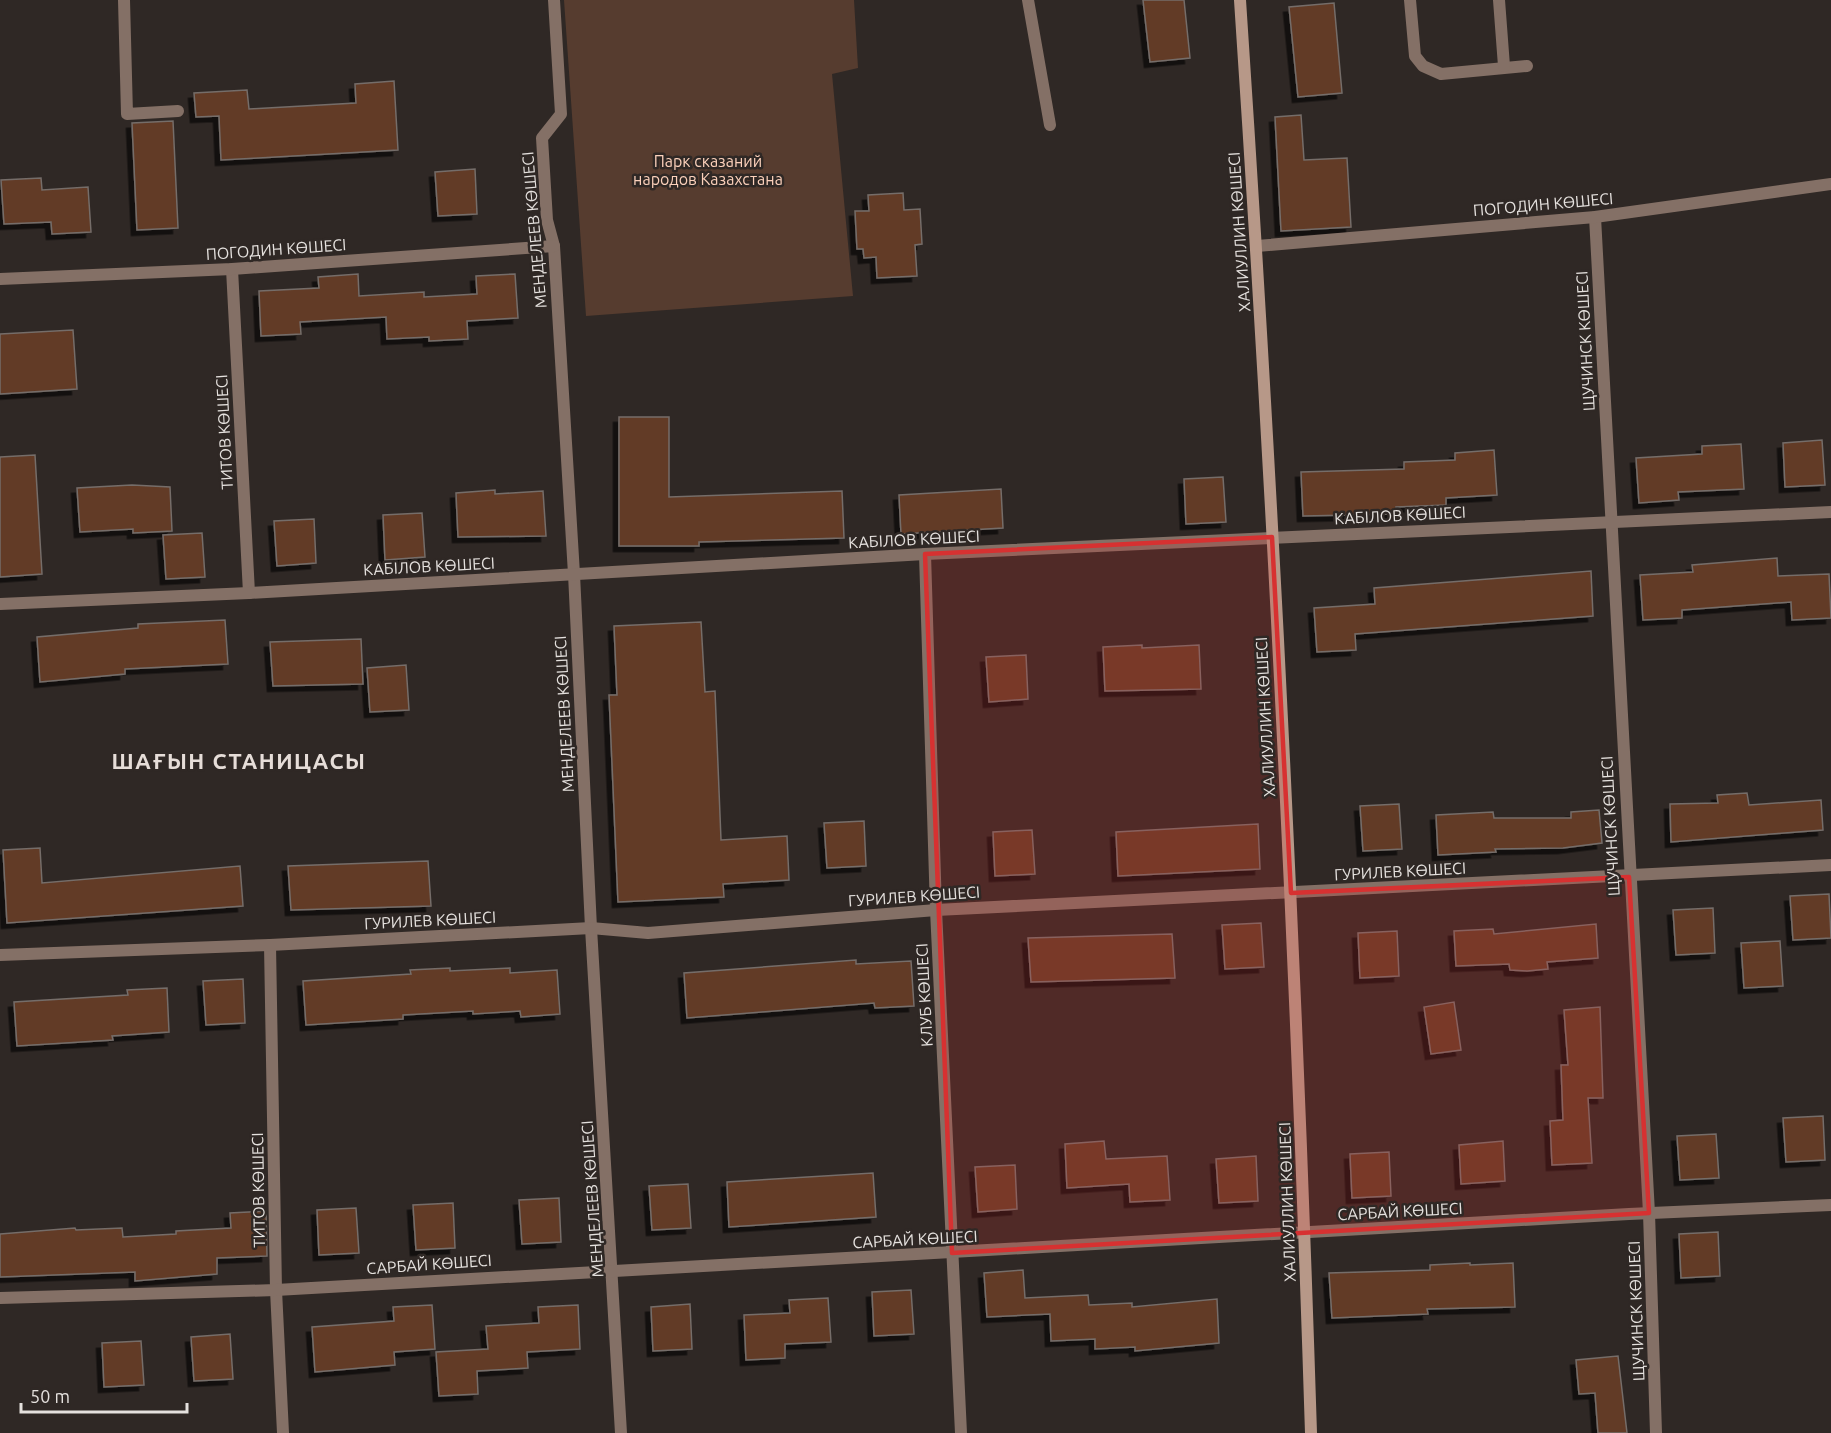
<svg xmlns="http://www.w3.org/2000/svg" width="1831" height="1433" font-family="Ubuntu,sans-serif">
	<defs>
		<filter id="shadow"><feDropShadow dx="-5.5" dy="5.5" stdDeviation="0" flood-color="#0009"/></filter>
	</defs>
	<rect width="100%" height="100%" fill="#2f2825"/>
	<!-- green -->
	<path fill="#563c2f" d="M564 0H854L858 68 832 74 853 296 586 316Z"/>
	<!-- building -->
	<g fill="#623a25" stroke="#756d69" stroke-width="1.5" filter="url(#shadow)">
		<path d="M1143 0H1184L1190 58 1150 62Z"/>
		<path d="M1334 3 1342 93 1298 97 1289 7Z"/>
		<path d="M394 81 398 150 221 160 219 116 196 117 194 93 247 90 249 109 356 103 355 84Z"/>
		<path d="M1301 115 1304 160 1347 158 1351 227 1281 231 1275 117Z"/>
		<path d="M173 121 178 228 137 230 132 123Z"/>
		<path d="M475 169 477 214 438 216 435 172Z"/>
		<path d="M41 178 42 190 88 187 91 232 52 234 51 222 4 224 1 180Z"/>
		<path d="M903 193 904 210 920 209 922 244 915 245 917 276 877 278 876 257 864 258 863 249H857L855 211H869L868 195Z"/>
		<path d="M358 274 359 296 424 292V297L477 294 476 276 515 274 518 318 467 321 468 339 429 341V337L387 339 386 317 300 322 301 334 261 336 259 291 319 288 318 277Z"/>
		<path d="M73 330 77 389 0 394V334Z"/>
		<path d="M619 417H669V497L842 491 844 538 699 542V546H619Z"/>
		<path d="M1822 440 1825 485 1785 487 1783 443Z"/>
		<path d="M1741 444 1744 489 1678 492 1679 500 1639 503 1636 458 1702 454V446Z"/>
		<path d="M1494 450 1497 495 1446 498V505L1396 507 1397 514 1303 516 1301 472 1404 469V462L1455 460V453Z"/>
		<path d="M35 455 42 574 0 577V457Z"/>
		<path d="M1223 477 1226 522 1186 524 1184 479Z"/>
		<path d="M132 485 170 487 172 531 133 533V529L80 532 77 488Z"/>
		<path d="M1001 489 1003 528 901 534 899 495Z"/>
		<path d="M495 490V494L543 491 546 536 458 537 456 493Z"/>
		<path d="M422 513 425 557 385 560 383 515Z"/>
		<path d="M314 519 316 563 277 566 274 521Z"/>
		<path d="M202 533 205 577 166 579 163 535Z"/>
		<path d="M1777 558 1778 576 1829 574 1831 618 1792 620 1791 602 1682 610V618L1643 620 1640 575 1693 572 1692 565Z"/>
		<path d="M1591 571 1593 616 1355 634 1356 650 1317 652 1314 608 1375 604 1374 588Z"/>
		<path d="M225 620 228 664 125 669V674L40 682 37 637 138 628V624Z"/>
		<path d="M701 622 705 692 715 691 721 840 787 836 789 880 723 884 724 897 618 902 609 695H617L614 626Z"/>
		<path d="M361 639 363 684 273 686 270 642Z"/>
		<path d="M1142 645V648L1199 645 1201 689 1105 691 1103 647Z"/>
		<path d="M1026 655 1028 699 989 702 986 657Z"/>
		<path d="M406 665 409 710 370 712 367 668Z"/>
		<path d="M1747 793 1749 805 1821 800 1823 830 1671 842 1670 804 1718 803 1717 795Z"/>
		<path d="M1399 804 1402 849 1363 851 1360 806Z"/>
		<path d="M1599 810 1602 843 1563 848 1495 849 1496 852 1438 855 1436 815 1493 812 1494 818H1571V812Z"/>
		<path d="M864 821 866 866 827 868 824 823Z"/>
		<path d="M1258 824 1260 869 1118 876 1116 832Z"/>
		<path d="M1032 830 1035 874 995 876 993 832Z"/>
		<path d="M40 848 42 883 240 866 243 906 7 923 3 850Z"/>
		<path d="M428 861 431 906 291 910 288 866Z"/>
		<path d="M1829 894 1831 938 1793 940 1790 896Z"/>
		<path d="M1713 908 1715 953 1676 955 1673 910Z"/>
		<path d="M1261 923 1264 967 1225 969 1222 925Z"/>
		<path d="M1596 924 1598 958 1547 962 1548 969 1527 971 1510 970 1509 964 1456 966 1454 931 1493 929 1494 934Z"/>
		<path d="M1397 931 1399 976 1360 978 1358 933Z"/>
		<path d="M1172 934 1175 978 1031 982 1028 938Z"/>
		<path d="M1780 941 1783 986 1744 988 1741 943Z"/>
		<path d="M856 960V964L911 961 914 1006 875 1008 874 1003 687 1018 684 973Z"/>
		<path d="M450 968V971L510 968V973L557 970 560 1014 521 1017 520 1011 473 1014V1011L403 1015V1019L306 1025 303 981 411 974 410 970Z"/>
		<path d="M243 979 245 1023 206 1025 203 981Z"/>
		<path d="M167 988 169 1032 112 1036 113 1040 17 1046 14 1002 128 995 127 990Z"/>
		<path d="M1454 1002 1461 1050 1431 1054 1424 1007Z"/>
		<path d="M1600 1007 1603 1098H1588L1592 1163 1552 1165 1550 1121 1563 1120 1561 1065H1568L1564 1010Z"/>
		<path d="M1823 1116 1825 1160 1786 1162 1783 1118Z"/>
		<path d="M1716 1134 1719 1178 1680 1180 1677 1136Z"/>
		<path d="M1104 1141 1106 1159 1167 1156 1170 1200 1130 1202 1129 1184 1067 1188 1065 1144Z"/>
		<path d="M1503 1141 1505 1181 1461 1184 1459 1145Z"/>
		<path d="M1389 1152 1391 1196 1352 1198 1350 1154Z"/>
		<path d="M1256 1156 1258 1201 1219 1203 1216 1159Z"/>
		<path d="M1015 1165 1017 1209 978 1212 975 1167Z"/>
		<path d="M873 1173 876 1217 729 1227 727 1182Z"/>
		<path d="M688 1184 691 1228 652 1230 649 1186Z"/>
		<path d="M559 1198 561 1242 522 1244 519 1200Z"/>
		<path d="M453 1203 455 1248 416 1250 413 1205Z"/>
		<path d="M356 1208 359 1253 319 1255 317 1210Z"/>
		<path d="M266 1211 267 1256 217 1258V1274L135 1281V1272L0 1277V1234L75 1228 76 1230 122 1228 123 1237 176 1234V1231L231 1228 230 1213Z"/>
		<path d="M1718 1232 1720 1276 1681 1278 1679 1234Z"/>
		<path d="M1470 1263V1265L1513 1263 1515 1307 1427 1309 1428 1314 1332 1318 1329 1273 1430 1270V1265Z"/>
		<path d="M1023 1270 1025 1298 1088 1295 1089 1305 1132 1303V1307L1217 1299 1219 1343 1135 1351V1347L1095 1349V1339L1051 1341 1050 1314 987 1317 984 1273Z"/>
		<path d="M911 1290 914 1334 874 1336 872 1292Z"/>
		<path d="M828 1298 831 1342 785 1344V1358L746 1360 744 1315 790 1313 789 1300Z"/>
		<path d="M690 1304 692 1349 653 1351 651 1307Z"/>
		<path d="M432 1305 435 1349 394 1352 395 1365 315 1372 312 1327 394 1321 393 1307Z"/>
		<path d="M578 1305 580 1349 527 1352 528 1368 477 1371 478 1394 439 1396 436 1352 488 1349 486 1326 539 1323 538 1307Z"/>
		<path d="M230 1334 233 1379 194 1381 191 1337Z"/>
		<path d="M141 1341 144 1385 104 1387 102 1343Z"/>
		<path d="M1618 1356 1627 1433H1598L1595 1393 1579 1394 1576 1360Z"/>
	</g>
	<g fill="none" stroke-linecap="round" stroke-linejoin="round">
		<!-- lane -->
		<g stroke="#847066" stroke-width="12">
			<path d="M1028 0 1050 125"/>
			<path d="M1410 0 1415 56 1423 66 1441 74 1527 66"/>
			<path d="M1499 0 1504 66"/>
		</g>
		<!-- street -->
		<g stroke="#847066" stroke-width="12">
			<path d="M124 0 127 114 178 111"/>
			<path d="M554 0 561 114 542 138 547 220 554 246 574 574 591 928 621 1433"/>
			<path d="M1595 217 1649 1213 1656 1433"/>
			<path d="M1257 246 1595 217 1831 184"/>
			<path d="M232 269 249 593"/>
			<path d="M0 279 232 269 554 246"/>
			<path d="M925 554 936 910 961 1433"/>
			<path d="M0 604 249 593 925 554 1831 512"/>
			<path d="M270 945 276 1290 283 1433"/>
			<path d="M0 955 270 945 591 928 648 933 936 910 1831 865"/>
			<path d="M0 1298 276 1290 1629 1214 1831 1205"/>
		</g>
		<!-- secondary -->
		<path stroke="#b79888" stroke-width="12" d="M1240 0C1272 477 1296 955 1311 1433"/>
	</g>
	<!-- marked area -->
	<path fill="#d73131" fill-opacity="0.2" stroke="#d73131" stroke-width="4.5" stroke-linejoin="round" d="M1272 537 1291 893 1629 877 1649 1213 952 1253 925 554Z"/>
	<g text-anchor="middle" dominant-baseline="central" stroke-width="5" stroke-linejoin="round" paint-order="stroke">
		<!-- park labels -->
		<g font-size="16" fill="#fcd1bb" stroke="#2f2825">
			<text x="708" y="161">Парк сказаний<tspan x="708" dy="18">народов Казахстана</tspan></text>
		</g>
		<!-- street labels -->
		<g font-size="16" fill="#e5e1de" stroke="#2f2825">
			<text transform="translate(1543 204) rotate(-5)">ПОГОДИН КӨШЕСІ</text>
			<text transform="translate(534 230) rotate(-95)">МЕНДЕЛЕЕВ КӨШЕСІ</text>
			<text transform="translate(1239 232) rotate(-94)">ХАЛИУЛЛИН КӨШЕСІ</text>
			<text transform="translate(276 249) rotate(-4)">ПОГОДИН КӨШЕСІ</text>
			<text transform="translate(1585 341) rotate(-93)">ЩУЧИНСК КӨШЕСІ</text>
			<text transform="translate(224 432) rotate(-93)">ТИТОВ КӨШЕСІ</text>
			<text transform="translate(1400 515) rotate(-3)">КАБІЛОВ КӨШЕСІ</text>
			<text transform="translate(914 539) rotate(-3)">КАБІЛОВ КӨШЕСІ</text>
			<text transform="translate(429 566) rotate(-3)">КАБІЛОВ КӨШЕСІ</text>
			<text transform="translate(564 714) rotate(-93)">МЕНДЕЛЕЕВ КӨШЕСІ</text>
			<text transform="translate(1265 717) rotate(-93)">ХАЛИУЛЛИН КӨШЕСІ</text>
			<text transform="translate(1610 826) rotate(-93)">ЩУЧИНСК КӨШЕСІ</text>
			<text transform="translate(1400 871) rotate(-3)">ГУРИЛЕВ КӨШЕСІ</text>
			<text transform="translate(914 896) rotate(-4)">ГУРИЛЕВ КӨШЕСІ</text>
			<text transform="translate(430 920) rotate(-3)">ГУРИЛЕВ КӨШЕСІ</text>
			<text transform="translate(924 995) rotate(-93)">КЛУБ КӨШЕСІ</text>
			<text transform="translate(258 1190) rotate(-91)">ТИТОВ КӨШЕСІ</text>
			<text transform="translate(592 1199) rotate(-94)">МЕНДЕЛЕЕВ КӨШЕСІ</text>
			<text transform="translate(1287 1202) rotate(-92)">ХАЛИУЛЛИН КӨШЕСІ</text>
			<text transform="translate(1400 1211) rotate(-3)">САРБАЙ КӨШЕСІ</text>
			<text transform="translate(915 1239) rotate(-3)">САРБАЙ КӨШЕСІ</text>
			<text transform="translate(429 1264) rotate(-4)">САРБАЙ КӨШЕСІ</text>
			<text transform="translate(1636 1311) rotate(-92)">ЩУЧИНСК КӨШЕСІ</text>
		</g>
		<!-- district labels -->
		<g font-size="22" font-weight="bold" letter-spacing="1.5" fill="#e6ddd8" stroke="#2f2825">
			<text x="239" y="760">ШАҒЫН СТАНИЦАСЫ</text>
		</g>
	</g>
	<!-- scale -->
	<path d="M21 1403v9h166v-9" fill="none" stroke="#e5e1de" stroke-width="3"/>
	<text x="30" y="1403" font-size="18" fill="#e5e1de" stroke="#2f2825" stroke-width="4.5" paint-order="stroke">50 m</text>
</svg>
